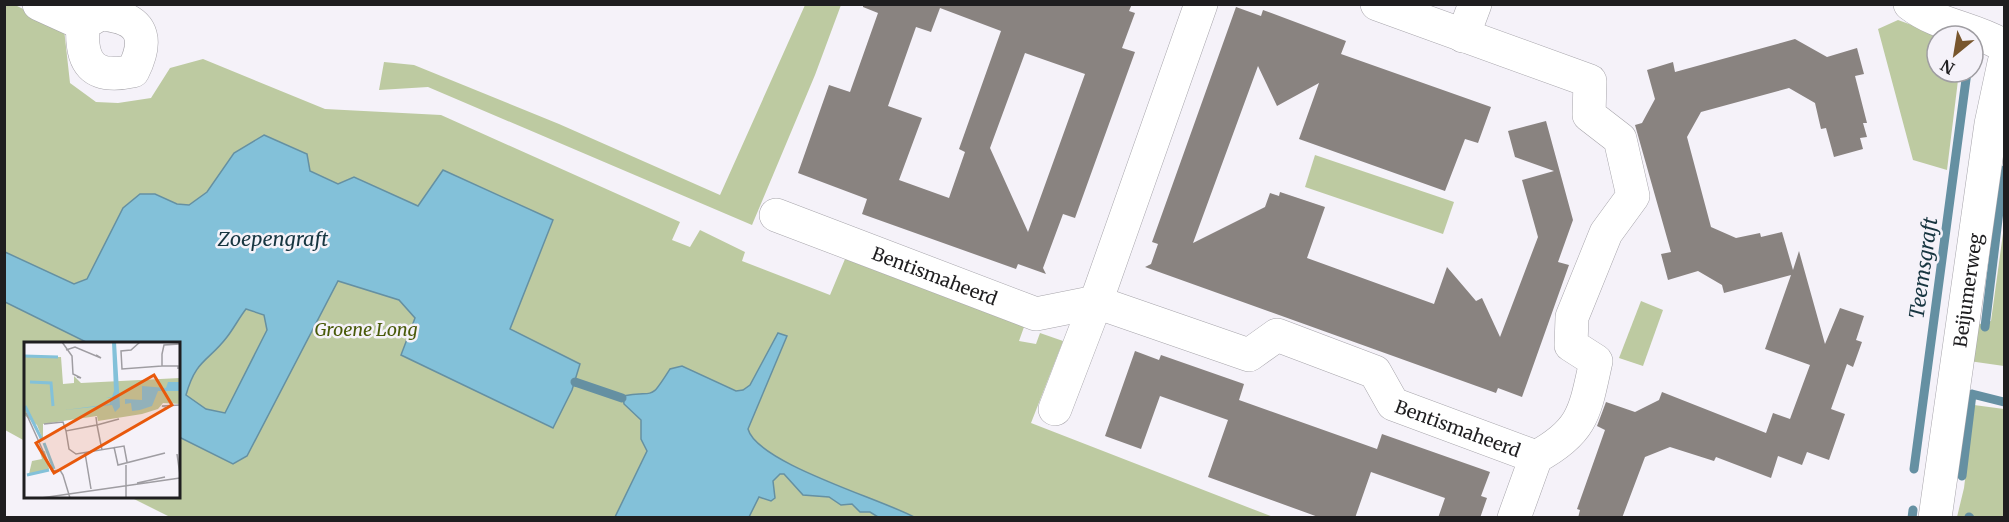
<svg xmlns="http://www.w3.org/2000/svg" width="2009" height="522" font-family="Merriweather,serif">
	<rect width="100%" height="100%" fill="#f5f2f9"/>
	<!-- green -->
	<g fill="#bdcaa1">
		<path d="M13 4 64 29 70 83 96 102 118 103 151 98 170 68 203 59 325 109 441 115 680 222 672 240 690 247 700 230 745 252 742 261 830 295 845 259 1024 327 1019 341 1036 344 1040 333 1063 341 1031 423 1273 517H170L130 497 178 496V344H26L25 441 5 430 4 5Z"/>
		<path d="M805 5H841L815 75 752 225 428 87 379 90 384 62 414 65 559 124 720 195Z"/>
		<path d="M1898 20 1942 36H1937V72H1959L1947 170 1913 160 1878 29Z"/>
		<path d="M1315 155 1454 202 1443 234 1305 187Z"/>
		<path d="M2004 226V366L1962 360 1966 328 1991 321Z"/>
		<path d="M1641 301 1663 310 1643 366 1619 358Z"/>
		<path d="M1974 405 2004 409V517H1957L1964 488Z"/>
	</g>
	<!-- water -->
	<g fill="#83c1d9" stroke="#6590a2" stroke-width="1.5" fill-rule="evenodd">
		<path d="M264 135 307 154 310 171 338 184 354 177 418 206 443 170 553 220 510 329 580 364 572 390 553 428 401 355 415 318 399 300 338 281 247 456 233 464 179 437 178 344 88 343 5 302V252L74 284 87 279 123 208 140 194H155L177 204 189 205 207 192 234 153ZM246 309 264 315 267 330 225 413 206 409 186 395C196 359 208 362 227 337 234 328 239 318 246 309Z"/>
		<path d="M778 333 787 336 748 429C757 463 881 499 914 517H878L870 512H860L852 504 841 505 829 497 803 495 784 474H780L773 481 775 498 771 501 759 497 749 517H615L647 451 641 439V420L624 404 623 396C657 390 649 402 670 369L682 366 736 391 743 390 750 385Z"/>
	</g>
	<g fill="none" stroke-linecap="round" stroke-linejoin="round">
		<!-- stream -->
		<g stroke="#6590a2" stroke-width="9">
			<path d="M1985 327 2004 170"/>
			<path d="M575 382 622 398"/>
			<path d="M1914 469 1967 72"/>
			<path d="M1962 476 1972 394 2004 402"/>
			<path d="M1969 517 1970 518"/>
			<path d="M1912 518 1913 510"/>
		</g>
	</g>
	<!-- building -->
	<g fill="#898380" fill-rule="evenodd">
		<path d="M863 4H1132L1129 11 1135 13 1122 48 1135 52 1075 218 1063 214 1043 268 1046 274 1018 264 1016 269 862 214 867 199 798 173 829 85 850 92 878 13 863 7ZM940 8 1001 31 959 149 965 152 949 198 899 180 922 118 888 106 916 27 931 32ZM1025 53 1085 74 1028 232 990 148Z"/>
		<path d="M1236 7 1261 16 1263 10 1346 41 1341 54 1491 107 1478 143 1465 139 1445 191 1299 139 1319 83 1277 106 1258 66 1193 243 1265 207 1270 193 1279 196 1280 192 1325 207 1307 258 1434 304 1447 267 1476 301 1482 298 1500 337 1538 237 1522 180 1554 171 1515 157 1508 131 1546 121 1573 220 1558 262 1569 265 1522 397 1498 388 1496 393 1145 267 1151 264 1158 244 1152 242Z"/>
		<path d="M1795 39 1827 57 1857 48 1864 74 1855 76 1867 123H1863L1867 137 1860 138 1863 149 1834 157 1826 128 1821 129 1815 103 1789 88 1701 112 1687 137 1711 227 1736 238 1760 233 1761 237 1782 232 1793 270 1799 251 1825 344 1840 308 1864 316 1856 340 1862 342 1853 367 1847 364 1831 409 1845 414 1829 460 1807 452 1802 465 1778 456 1771 478 1716 457 1714 461 1670 447 1645 457 1622 518H1578L1580 510 1577 509 1605 430 1597 426 1606 402 1635 412 1659 400 1662 392 1766 433 1773 413 1790 419 1810 365 1765 349 1791 275 1724 293 1722 285 1698 271 1668 280 1661 254 1671 252 1635 125 1642 123 1655 99 1647 70 1673 62 1675 72Z"/>
		<path d="M1135 351 1159 360 1161 355 1244 384 1239 400 1377 449 1382 434 1490 472 1481 496 1487 498 1480 518H1438L1445 498 1371 472 1355 518H1321L1208 477 1228 420 1160 396 1141 449 1105 436Z"/>
	</g>
	<g fill="none" stroke-linecap="round" stroke-linejoin="round">
		<!-- minor casing -->
		<g stroke="#a7a5ab" stroke-width="34">
			<g id="minor">
				<path d="M39 4 83 24"/>
				<path id="s1" d="M1201 4 1096 302 1249 355 1277 335 1375 372 1393 404 1536 457 1514 518"/>
				<path d="M1377 4 1590 81 1589 115 1620 139 1633 196 1606 233 1572 317 1571 345 1596 361C1585 411 1584 431 1536 457"/>
				<path d="M1910 4C1938 26 1975 28 2004 46"/>
				<path d="M100 14C140 17 151 35 133 71 92 80 80 63 83 24Z"/>
				<path d="M1463 36 1475 4"/>
				<path id="s2" d="M776 215 1036 314 1096 302"/>
				<path d="M1055 409 1096 302"/>
				<path id="s3" d="M1935 518 1991 124 2004 63"/>
			</g>
		</g>
		<!-- minor -->
		<use href="#minor" stroke="#fff" stroke-width="33"/>
	</g>
	<g text-anchor="middle" dominant-baseline="central" stroke-width="5" stroke-linejoin="round" paint-order="stroke">
		<!-- street labels -->
		<g font-size="18" fill="#1f1e20" stroke="#f5f2f9">
			<text stroke="none"><textPath href="#s2" startOffset="170">Bentismaheerd</textPath></text>
			<text stroke="none"><textPath href="#s3" startOffset="230">Beijumerweg</textPath></text>
			<text stroke="none"><textPath href="#s1" startOffset="723">Bentismaheerd</textPath></text>
		</g>
		<!-- park labels -->
		<g font-size="18" font-style="italic" fill="#495a09" stroke="#f5f2f9">
			<text x="366" y="329">Groene Long</text>
		</g>
		<!-- water labels -->
		<g font-size="20" font-style="italic" fill="#173540" stroke="#f5f2f9">
			<text x="273" y="238">Zoepengraft</text>
			<text transform="translate(1923 268) rotate(-82)">Teemsgraft</text>
		</g>
	</g>
	<!-- overview -->
	<g transform="translate(24 342)">
		<rect width="156" height="156" fill="#f5f2f9"/>
		<path d="M0 15H37L39 42 50 41V34L57 41 156 36V62L139 61 134 67 118 72 74 79 73 74 19 82V98L13 83 0 73ZM21 109 25 127 5 132 8 119 18 117 16 110Z" fill="#bdcaa1"/>
		<path d="M88 0H92L96 65 91 70 88 63 41 68 86 62V56H82L88 55 90 49ZM144 40H156V49H134L128 64 116 68 108 69 107 61 101 62V57L118 58V44L142 46Z" fill="#83c1d9"/>
		<path fill="none" stroke="#83c1d9" stroke-width="3" d="M0 14 34 15M6 40 27 41 29 64M1 64 18 98M20 101 30 127M3 133 25 128"/>
		<path fill="none" stroke="#9f9da2" stroke-width="1.5" d="M38 0 48 14 49 32 57 36 53 35M116 0 107 8 97 9 98 27 138 24M42 8 51 5 77 16 72 13M154 27V24H138V12L140 3 156 2M142 65 138 64 156 63M2 71 28 129 36 128 39 133 46 156M72 75 73 83 95 77M20 82 39 80 42 89 73 83 78 108M42 89 45 107 52 112 100 104 103 120M90 105 94 123 141 111M61 111 67 147M153 112 156 133M113 141 141 135M17 156 156 136M102 156V123"/>
		<path fill="#e8590c" fill-opacity="0.15" stroke="#e8590c" stroke-width="3" d="M130 33 148 63 30 131 12 101Z"/>
		<rect width="156" height="156" fill="none" stroke="#1f1e20" stroke-width="3"/>
	</g>
	<!-- border -->
	<rect width="2009" height="522" fill="none" stroke="#1f1e20" stroke-width="12"/>
	<!-- north arrow -->
	<g transform="translate(1955 54) rotate(210)"><circle r="28" fill="#f5f2f9" stroke="#9f9da2" stroke-width="1.5"/>
	<path d="M0-4.5L10 22L0 15L-10 22Z" fill="#78562d"/>
	<text y="-9" font-size="16" font-weight="bold" text-anchor="middle" fill="#1f1e20">N</text>
	</g>
</svg>
